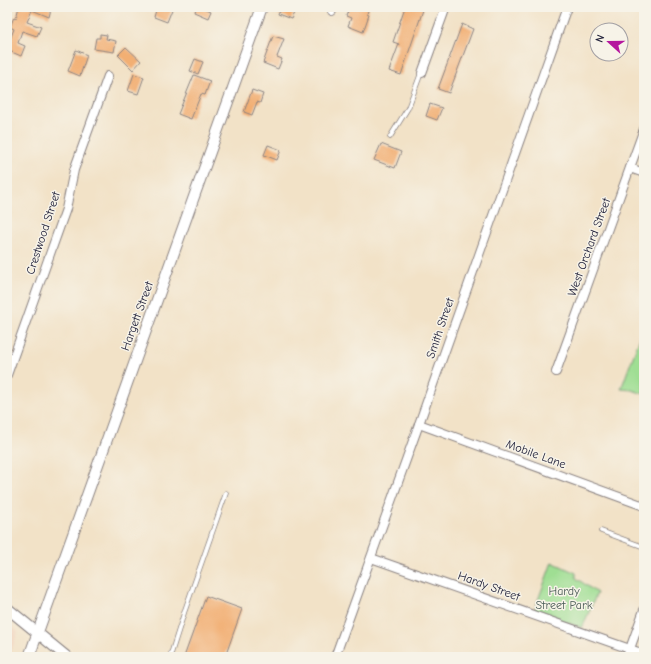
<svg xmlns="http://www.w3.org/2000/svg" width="651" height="664" font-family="'Comic Neue',sans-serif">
	<rect width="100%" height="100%" fill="#f7f3e8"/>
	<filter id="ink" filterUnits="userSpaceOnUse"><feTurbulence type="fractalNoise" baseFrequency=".025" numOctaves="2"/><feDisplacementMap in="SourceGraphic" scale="8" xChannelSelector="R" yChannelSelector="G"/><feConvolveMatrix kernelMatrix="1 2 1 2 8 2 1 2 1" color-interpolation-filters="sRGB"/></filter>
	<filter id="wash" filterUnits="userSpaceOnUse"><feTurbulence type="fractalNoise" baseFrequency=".012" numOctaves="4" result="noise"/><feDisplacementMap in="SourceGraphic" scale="16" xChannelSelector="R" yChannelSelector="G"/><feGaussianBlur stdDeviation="0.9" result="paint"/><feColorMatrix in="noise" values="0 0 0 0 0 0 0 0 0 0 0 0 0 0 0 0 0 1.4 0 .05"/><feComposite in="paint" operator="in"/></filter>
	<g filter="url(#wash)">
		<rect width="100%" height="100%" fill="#f2e2c7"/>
		<!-- built -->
		<path fill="#f2d4be" d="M7 623 18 632 9 657H7Z"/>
		<!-- green -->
		<g fill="#9fde93" stroke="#608067">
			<path d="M644 327V394L632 390 621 389Z"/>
			<path d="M552 562 576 573V578L597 593 582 628 534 611Z"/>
		</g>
		<g id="blocks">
			<!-- building -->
			<g fill="#f2af73">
				<path d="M19 7H46L51 9 49 17 32 10 27 22 41 27 37 36 22 31 18 43 25 46 21 56 7 50V47L14 29 10 27 14 17 16 18Z"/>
				<path d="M157 7H173L167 22 154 17Z"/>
				<path d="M196 7H202L211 11 208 18 194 12Z"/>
				<path d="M281 7H286L295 11 291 19 278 14Z"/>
				<path d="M350 7H369L367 14 369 15 363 32 348 26 351 18 346 16Z"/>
				<path d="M405 7H424L401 75 389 71 399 44 393 42Z"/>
				<path d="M462 24 473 29 449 93 438 89Z"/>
				<path d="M100 34 107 35 106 39 116 41 114 52 94 49 96 38H100Z"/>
				<path d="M273 36 284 39 277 57 282 59 278 69 263 63Z"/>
				<path d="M126 47 141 61 133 70 118 55Z"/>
				<path d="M76 50 87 55 80 76 68 71Z"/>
				<path d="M195 59 203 62 198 74 190 71Z"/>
				<path d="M134 74 144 77 138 94 128 91Z"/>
				<path d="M194 75 210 81 205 95 201 94 191 119 178 114Z"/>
				<path d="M252 90 263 94 260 103 257 102 252 115 244 112Z"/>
				<path d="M430 104 442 108 437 120 426 116Z"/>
				<path d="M381 144 401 152 395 168 374 160Z"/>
				<path d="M268 145 281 150 277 160 264 155Z"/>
				<path d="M206 596 242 609 225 657H184Z"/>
			</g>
		</g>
	</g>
	<g filter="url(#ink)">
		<use href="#blocks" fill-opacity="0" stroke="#8a8281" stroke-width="1"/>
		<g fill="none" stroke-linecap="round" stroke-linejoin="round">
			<!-- service casing -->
			<g stroke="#8a8281" stroke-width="5.5">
				<g id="service">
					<path d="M390 137 408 108 421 73"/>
					<path d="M601 531 644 547"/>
					<path d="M170 657 185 610 226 493"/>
				</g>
			</g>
			<!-- minor casing -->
			<g stroke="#8a8281" stroke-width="10">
				<g id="minor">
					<path d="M332 11 334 7"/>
					<path d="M422 73 446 7"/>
					<path d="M630 168 644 173"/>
					<path d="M556 372 644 129"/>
					<path d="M7 375 66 209 74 170 108 76"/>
					<path d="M419 424 644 506"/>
					<path d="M371 558 644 654"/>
					<path d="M335 657 419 424 567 7"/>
					<path d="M627 657 644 610"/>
				</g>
			</g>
			<!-- tertiary casing -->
			<g stroke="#8a8281" stroke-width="12">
				<g id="tertiary">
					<path d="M7 608 67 657"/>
					<path d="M29 657 262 7"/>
				</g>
			</g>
			<!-- service -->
			<use href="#service" stroke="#fff" stroke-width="4"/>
			<!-- minor -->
			<use href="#minor" stroke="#fff" stroke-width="8"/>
			<!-- tertiary -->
			<use href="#tertiary" stroke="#fff" stroke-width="10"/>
		</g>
	</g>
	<g text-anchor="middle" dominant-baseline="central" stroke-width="3" stroke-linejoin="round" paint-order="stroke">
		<!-- street labels -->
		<g font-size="12" fill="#22223b" stroke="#f7f3e8">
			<text transform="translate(43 233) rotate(-72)">Crestwood Street</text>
			<text transform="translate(589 247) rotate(-70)">West Orchard Street</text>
			<text transform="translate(137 316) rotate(-70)">Hargett Street</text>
			<text transform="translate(440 328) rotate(-71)">Smith Street</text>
			<text transform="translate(536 454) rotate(20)">Mobile Lane</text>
			<text transform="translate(489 586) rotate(20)">Hardy Street</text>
		</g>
		<!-- park labels -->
		<g font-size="12" fill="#485a55" stroke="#f7f3e8">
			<text x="564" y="591">Hardy<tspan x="564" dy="14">Street Park</tspan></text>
		</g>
	</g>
	<!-- margin -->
	<rect width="651" height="664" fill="none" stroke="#f7f3e8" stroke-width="24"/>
	<!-- north arrow -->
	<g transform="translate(609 42) rotate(291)"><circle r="19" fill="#f7f3e8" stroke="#a29fa3"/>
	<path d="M0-3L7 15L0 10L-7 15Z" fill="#b5179e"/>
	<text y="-6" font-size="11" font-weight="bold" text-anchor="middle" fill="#22223b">N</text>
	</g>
</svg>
